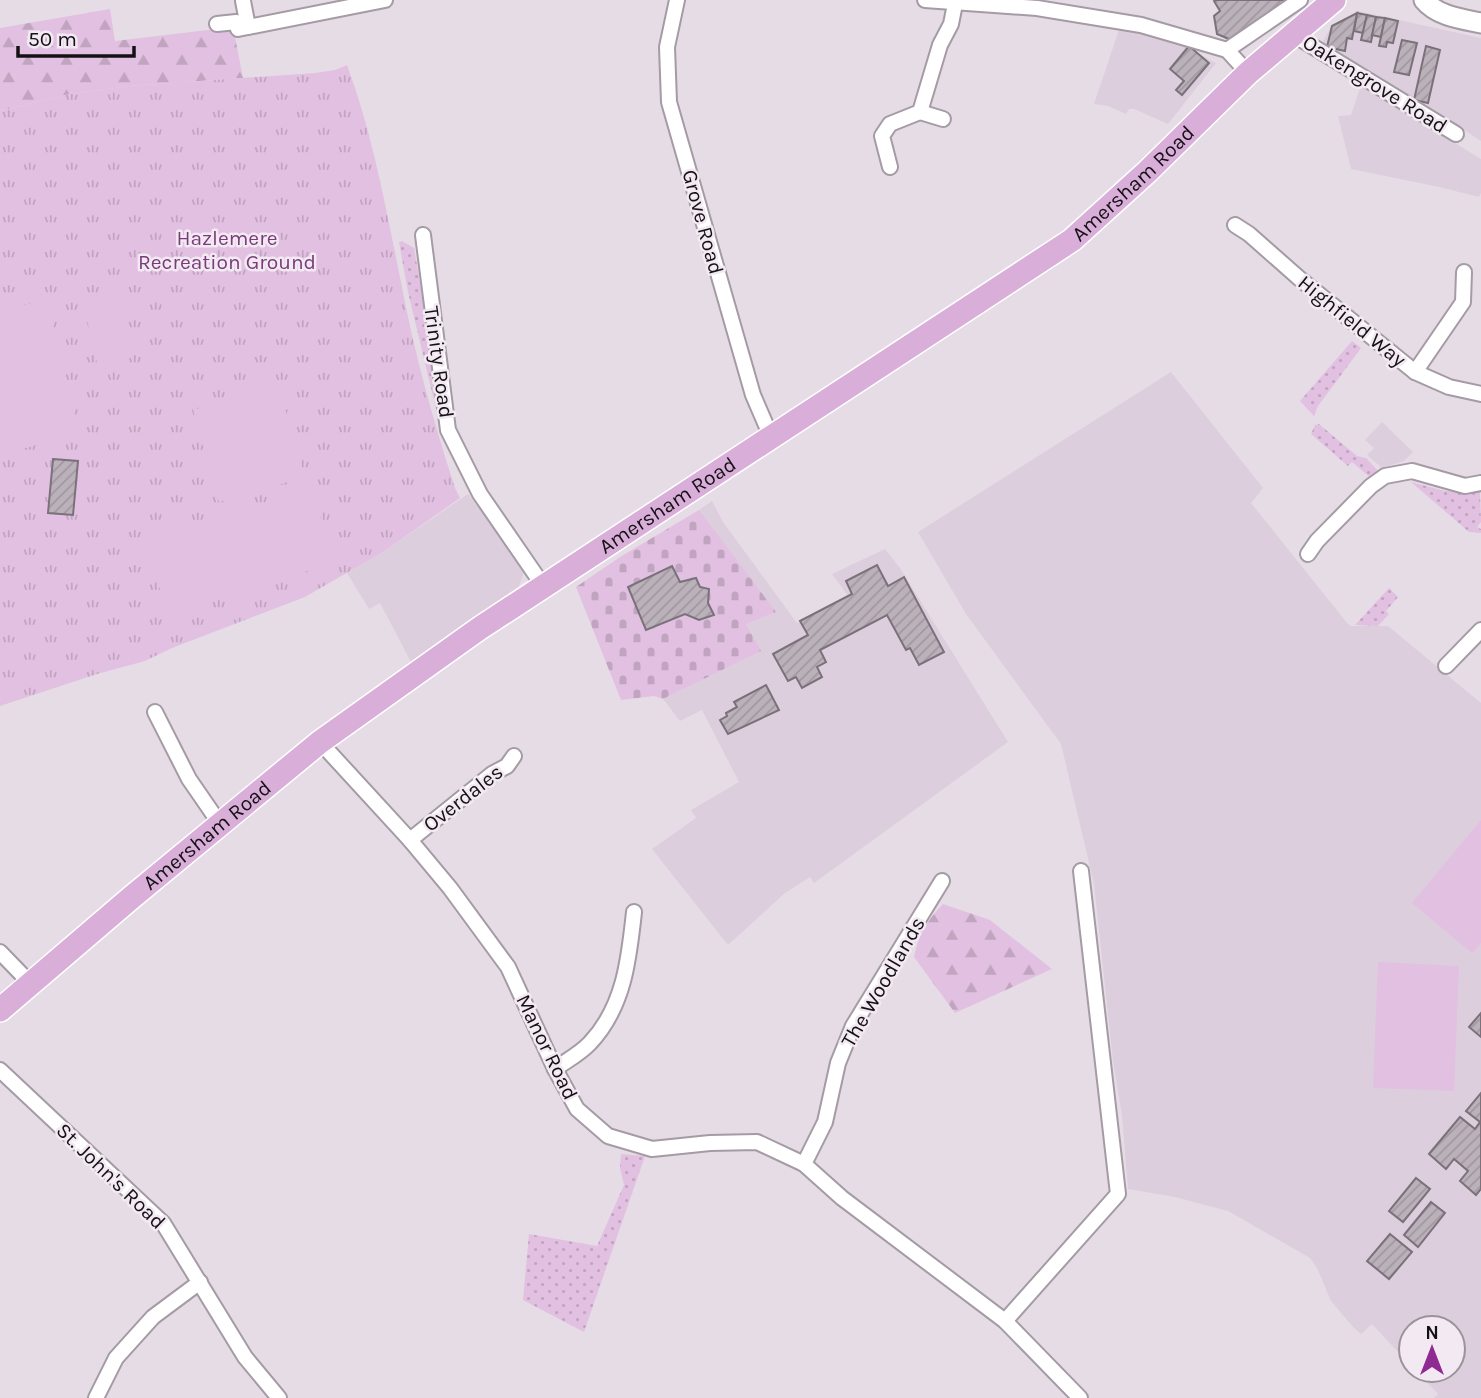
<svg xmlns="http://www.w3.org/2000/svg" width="1481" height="1398" font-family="Karla,sans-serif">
	<defs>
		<pattern id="grass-dots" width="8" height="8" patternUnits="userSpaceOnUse" patternTransform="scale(1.75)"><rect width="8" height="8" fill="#e2c0e1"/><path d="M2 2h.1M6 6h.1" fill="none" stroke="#c1a4c0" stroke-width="1.8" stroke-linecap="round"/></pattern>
		<pattern id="forest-firs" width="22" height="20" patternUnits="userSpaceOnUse" patternTransform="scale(1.75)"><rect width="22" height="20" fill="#e2c0e1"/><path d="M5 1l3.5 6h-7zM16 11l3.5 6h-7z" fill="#c1a4c0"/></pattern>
		<pattern id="cemetery-stones" width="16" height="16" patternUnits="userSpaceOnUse" patternTransform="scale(1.75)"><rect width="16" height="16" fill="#e2c0e1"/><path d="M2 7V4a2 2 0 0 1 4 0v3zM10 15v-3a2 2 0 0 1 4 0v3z" fill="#c1a4c0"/></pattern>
		<pattern id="park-tufts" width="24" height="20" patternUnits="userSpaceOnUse" patternTransform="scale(1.75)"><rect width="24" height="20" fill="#e2c0e1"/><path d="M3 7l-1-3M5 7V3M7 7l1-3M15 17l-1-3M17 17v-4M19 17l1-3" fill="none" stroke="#c1a4c0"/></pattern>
		<pattern id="building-hatch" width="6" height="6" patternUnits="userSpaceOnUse" patternTransform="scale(1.75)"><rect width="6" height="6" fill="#bbb1ba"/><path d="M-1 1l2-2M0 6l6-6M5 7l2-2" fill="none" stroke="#a0979f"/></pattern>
	</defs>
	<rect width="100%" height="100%" fill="#e6dce6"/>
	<!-- built -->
	<g fill="#ddcedd">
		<path d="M1358 11 1481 38V141L1449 120 1431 116 1322 43 1332 25Z"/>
		<path d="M1120 27 1178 43 1216 63 1168 124 1134 109H1129L1126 114 1108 106 1094 104Z"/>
		<path d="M1361 85 1481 159V193L1479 197 1439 187 1351 169 1338 116 1351 115Z"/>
		<path d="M1171 372 1263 488 1251 503 1347 623 1351 626H1388L1481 703V1398H1434L1438 1394 1415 1370H1453V1328H1411V1366L1372 1324 1361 1334 1353 1327 1331 1301 1317 1268 1310 1258 1228 1211 1175 1197 1128 1189 1122 1116 1113 1061 1094 884 1061 744 966 614 918 532Z"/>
		<path d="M1382 422 1413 452 1404 461 1382 468 1367 455 1374 448 1365 440Z"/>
		<path d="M468 494 525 568 516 596 411 662 380 603 369 609 347 573 383 552Z"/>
		<path d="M712 501 723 522 797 623 848 596 832 574 885 549 900 568 1008 742 814 883 810 877 785 893 728 945 652 849 696 818 691 810 739 782 702 710 680 721 663 699 760 651 746 624 775 612 699 510Z"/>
	</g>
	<!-- grass -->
	<g fill="url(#grass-dots)">
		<path d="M402 241 414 248 446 432 442 434 408 292 399 242Z"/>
		<path d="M1352 341 1361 348 1318 406 1314 416 1300 401Z"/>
		<path d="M1319 424 1357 456 1366 458 1379 472 1372 479 1352 462 1348 466 1311 434 1315 425Z"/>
		<path d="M1411 482 1445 491 1480 492 1481 522 1477 527 1481 529V533L1469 532Z"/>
		<path d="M1389 588 1398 597 1386 611 1389 614 1378 626 1355 625Z"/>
		<path d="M621 1154 645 1156 584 1332 523 1300 529 1234 597 1246 624 1185 620 1168Z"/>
	</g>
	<!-- forest -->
	<g fill="url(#forest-firs)">
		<path d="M110 9 115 41 233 27 243 78 129 86 65 95 0 111V28Z"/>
		<path d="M943 904 990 920 1052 969 955 1013 914 957C919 933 927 921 943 904Z"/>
	</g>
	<!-- cemetery -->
	<path fill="url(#cemetery-stones)" d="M699 510 776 612 746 624 761 651 663 699 654 696 621 700 576 587 620 557Z"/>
	<!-- park -->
	<path fill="url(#park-tufts)" d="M347 65C373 135 386 209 401 282 414 352 433 420 455 488L460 498 383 552 305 597 172 648 145 661 97 674 0 706V111L65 95 129 86 315 73 335 70Z"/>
	<!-- garden -->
	<g fill="#e2c0e1">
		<path d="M119 293 134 357 98 367 83 303Z"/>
		<path d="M47 299 80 433 0 455V311Z"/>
		<path d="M278 385 305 477 219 502 193 410Z"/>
		<path d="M312 489 334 563 167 613 145 539Z"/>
		<path d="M1481 820V943L1472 953 1412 903Z"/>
		<path d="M1378 962 1459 966 1454 1091 1373 1088Z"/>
	</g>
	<!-- building -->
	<g fill="url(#building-hatch)" stroke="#7a717a" stroke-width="2">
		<path d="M1215 0H1286L1287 1 1229 39 1217 34 1214 16 1220 11 1214 1Z"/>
		<path d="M1357 13 1367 15 1363 33 1354 31Z"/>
		<path d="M1357 13 1352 39 1347 38 1345 51 1327 47 1332 26Z"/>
		<path d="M1367 15 1376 17 1371 42 1361 40Z"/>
		<path d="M1376 17 1385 18 1381 37 1372 35Z"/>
		<path d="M1385 18 1398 21 1393 43 1387 42 1386 47 1379 46Z"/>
		<path d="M1402 40 1417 43 1409 75 1394 72Z"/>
		<path d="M1189 46 1209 63 1182 95 1176 90 1184 81 1170 69Z"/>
		<path d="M1426 46 1440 50 1428 103 1414 100Z"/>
		<path d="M53 459 78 461 73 515 48 513Z"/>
		<path d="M877 565 888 586 904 577 944 652 919 665 910 648 906 650 887 615 820 650 826 662 817 667 822 677 802 688 796 677 788 681 773 654 808 635 800 621 852 594 846 581Z"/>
		<path d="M672 566 680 582 696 578 700 587 709 589 708 603 714 615 699 620 685 614 646 630 628 587Z"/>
		<path d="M766 685 779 710 728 734 720 720 727 716 726 713 737 707 734 702Z"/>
		<path d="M1481 1013V1037L1469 1027Z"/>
		<path d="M1481 1093V1189L1476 1195 1460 1181 1468 1171 1454 1159 1446 1169 1429 1154 1460 1117 1475 1129 1480 1122 1466 1111Z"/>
		<path d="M1416 1178 1430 1189 1403 1222 1389 1211Z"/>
		<path d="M1431 1202 1445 1213 1418 1247 1404 1235Z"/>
		<path d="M1390 1234 1412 1252 1389 1279 1367 1261Z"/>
	</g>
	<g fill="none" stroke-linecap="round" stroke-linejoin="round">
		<!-- street casing -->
		<g stroke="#a49ba4" stroke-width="18">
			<g id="street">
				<path d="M677 0 667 47 669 102 753 395 772 439"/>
				<path d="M925 0 1037 8 1141 25 1227 50 1248 73"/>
				<path d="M243 1 248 27"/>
				<path d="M217 24 236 22 238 29 385 0"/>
				<path d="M1294 35 1456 134"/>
				<path d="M1227 50 1300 0"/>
				<path d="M920 112 943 119"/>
				<path d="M890 167 882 136 890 124 920 112 940 45 951 24 955 4"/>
				<path d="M1235 225 1249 234 1300 279 1415 372 1449 387 1481 394"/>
				<path d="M423 235 448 430 480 494 544 587"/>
				<path d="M1415 372 1463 302 1464 272"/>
				<path d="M1308 554 1317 541 1371 486 1385 476 1412 471 1465 486 1481 483"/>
				<path d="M1446 666 1481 630"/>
				<path d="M155 712 189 779 220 824"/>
				<path d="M320 742 410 840 450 888 508 967 555 1069 577 1109 608 1136 652 1149 710 1143 757 1142 804 1164 842 1198 1005 1321 1080 1398"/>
				<path d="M410 840 492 774 507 766 514 756"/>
				<path d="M0 952 30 983"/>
				<path d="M555 1069C566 1061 581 1053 590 1043 624 1007 629 959 634 912"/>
				<path d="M0 1070 163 1223 245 1357 279 1398"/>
				<path d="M804 1164 825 1122 838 1063 853 1026 942 881"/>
				<path d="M1005 1321 1118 1194 1081 871"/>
				<path d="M96 1398 116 1358 153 1317 200 1282"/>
			</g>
		</g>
		<!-- secondary casing -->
		<g stroke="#a49ba4" stroke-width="23">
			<path id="secondary" d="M1424 0C1437 16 1461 19 1481 23"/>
		</g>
		<!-- primary casing -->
		<g stroke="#fff" stroke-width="26">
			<g id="primary">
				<path id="s1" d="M0 1010 132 897 320 742 480 628 1072 240 1147 172 1248 73 1334 0"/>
			</g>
		</g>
		<!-- street -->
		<use href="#street" stroke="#fff" stroke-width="14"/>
		<!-- secondary -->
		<use href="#secondary" stroke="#fff" stroke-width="19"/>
		<!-- primary -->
		<use href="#primary" stroke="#d9aed9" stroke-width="23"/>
	</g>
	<g text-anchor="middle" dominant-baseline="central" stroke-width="5" stroke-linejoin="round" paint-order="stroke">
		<!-- street labels -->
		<g font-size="21" fill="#141114" stroke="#f3e9f3">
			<text transform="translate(1375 84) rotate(32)">Oakengrove Road</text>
			<text stroke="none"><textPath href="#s1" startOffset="1405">Amersham Road</textPath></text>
			<text transform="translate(703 222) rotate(75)">Grove Road</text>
			<text transform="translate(1352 321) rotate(39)">Highfield Way</text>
			<text transform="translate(439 362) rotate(82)">Trinity Road</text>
			<text stroke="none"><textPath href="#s1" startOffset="838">Amersham Road</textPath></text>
			<text transform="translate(463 798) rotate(-38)">Overdales</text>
			<text stroke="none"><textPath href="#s1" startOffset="271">Amersham Road</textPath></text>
			<text transform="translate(883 982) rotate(-60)">The Woodlands</text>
			<text transform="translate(547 1047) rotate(64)">Manor Road</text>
			<text transform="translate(111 1176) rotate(44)">St. John's Road</text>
		</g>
		<!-- park labels -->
		<g font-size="21" fill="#793b79" stroke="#f3e9f3">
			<text x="227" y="238">Hazlemere<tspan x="227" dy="24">Recreation Ground</tspan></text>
		</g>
	</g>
	<!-- north arrow -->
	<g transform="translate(1432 1349)"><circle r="33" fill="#f3e9f3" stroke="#9a939a" stroke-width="2"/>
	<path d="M0-5L12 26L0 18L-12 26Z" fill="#8f2a91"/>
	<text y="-10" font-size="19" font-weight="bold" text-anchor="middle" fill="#141114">N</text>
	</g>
	<!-- scale -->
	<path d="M18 46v10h116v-10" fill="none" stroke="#141114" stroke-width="3.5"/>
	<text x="28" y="46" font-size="21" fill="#141114" stroke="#f3e9f3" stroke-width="5" paint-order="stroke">50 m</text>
</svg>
